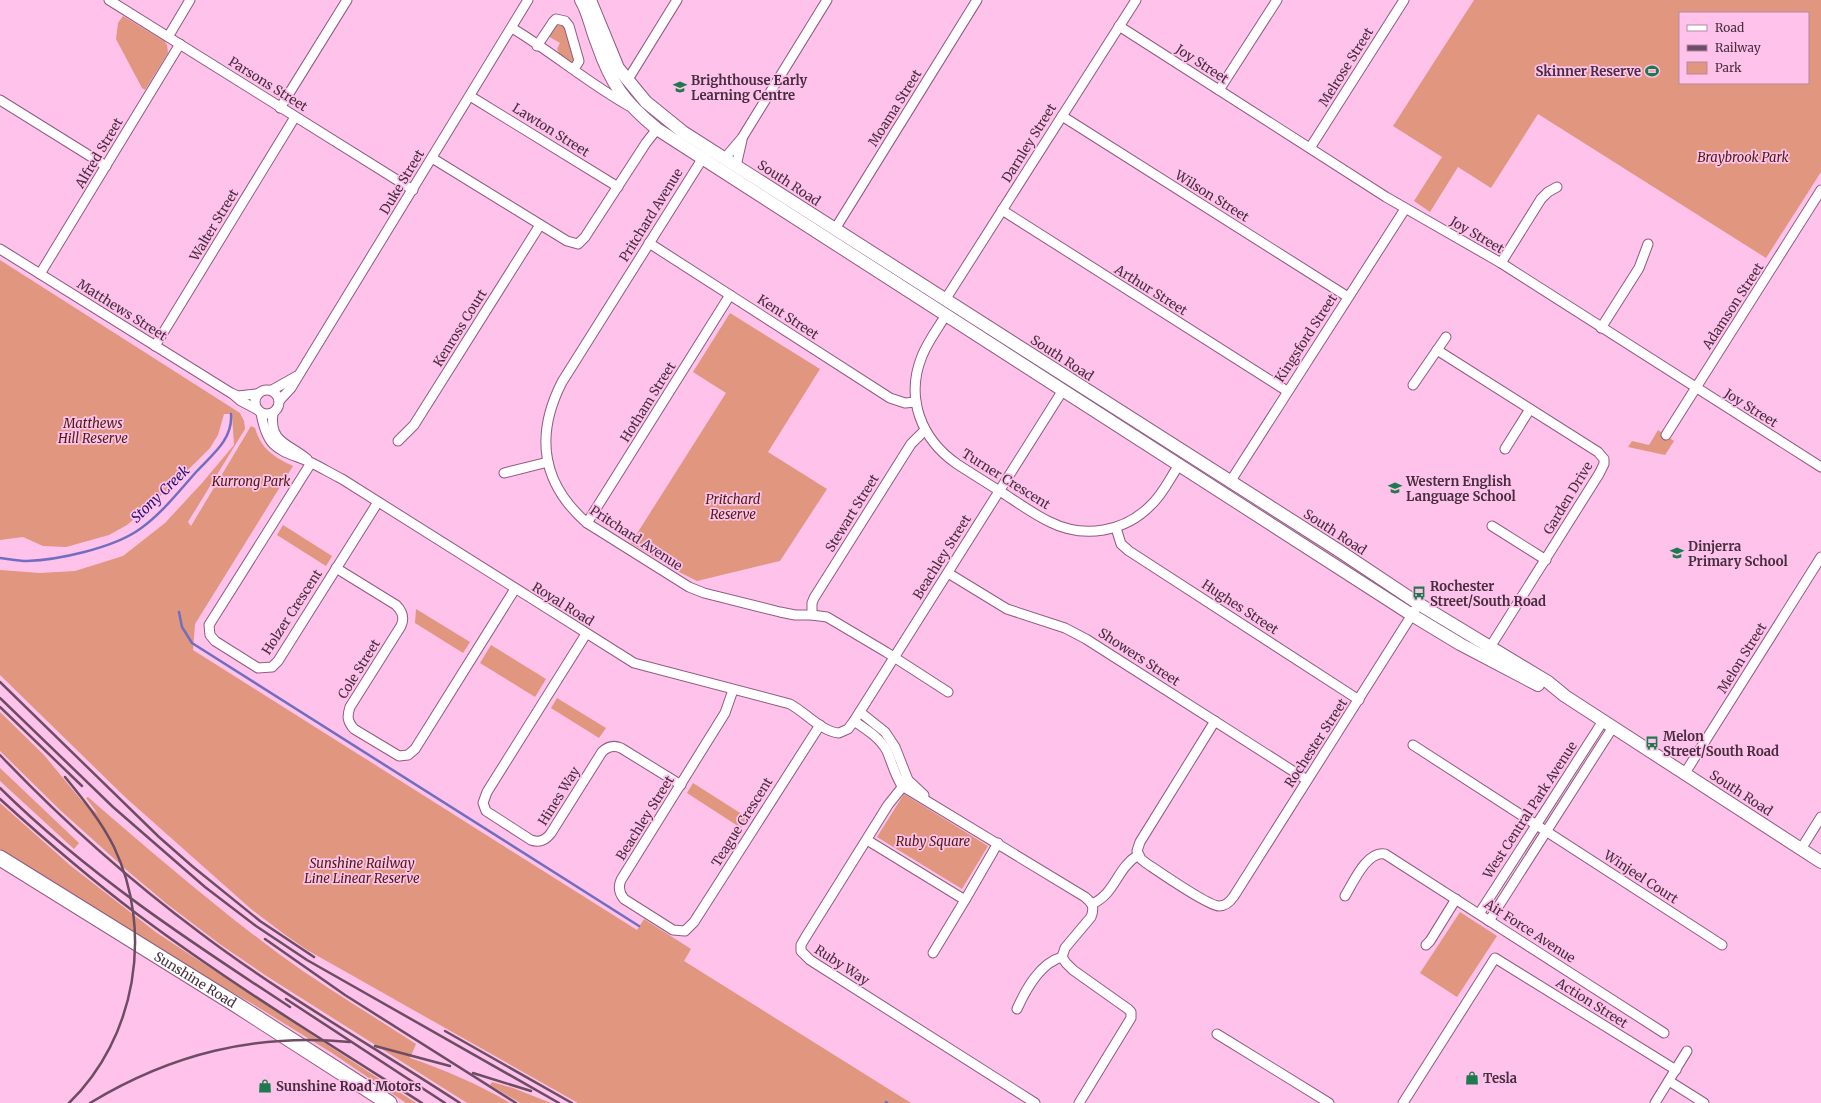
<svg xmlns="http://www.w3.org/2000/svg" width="1821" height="1103" font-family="Merriweather,serif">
	<rect width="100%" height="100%" fill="#fec2eb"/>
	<!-- green -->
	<g fill="#e1967f" fill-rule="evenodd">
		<path d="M1474 0H1821V172L1766 258 1538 114 1491 188 1458 167 1430 212 1414 201 1442 157 1393 126ZM1680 13H1808V83H1680Z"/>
		<path d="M123 16 164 41 167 45 168 53 145 90 142 88 116 39 118 23Z"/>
		<path d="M556 23 564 25 575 60V63L571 64 561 57 557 49 560 43 546 35Z"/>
		<path d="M0 260 240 413 244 421 245 429 188 522 191 526 251 426 255 428C261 449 274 457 293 466L195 624 193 650 637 930 644 919 691 949 684 961 911 1103H578L339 968 307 950 284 934 251 909 125 797 0 675V570L40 573 75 571 123 556 165 523 202 483 234 445 232 414H224L218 435 210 448 173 485 127 525 109 535 66 547 43 546 23 537 0 540Z"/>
		<path d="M730 313 820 369 768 452 827 489 780 561 697 581 679 572 631 543 726 393 693 372Z"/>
		<path d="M1658 430 1674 441 1665 455 1628 447 1632 441 1649 445Z"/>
		<path d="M283 525 332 556 326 566 277 535Z"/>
		<path d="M416 609 470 642 463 653 415 623Z"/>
		<path d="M491 645 546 679 535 697 480 663Z"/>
		<path d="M557 698 606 728 599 738 551 708Z"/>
		<path d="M0 712 44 755 82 801 98 814 86 798 88 797C150 851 213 905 279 954 323 986 370 1014 416 1044L410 1058C445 1070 478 1084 510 1103H467L268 977 221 945 167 904 130 873 60 810 0 751Z"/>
		<path d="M0 768 79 843 74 849 0 781Z"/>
		<path d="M693 783 748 818 741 828 687 793Z"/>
		<path d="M904 794 988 846 962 889 877 837Z"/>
		<path d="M0 803 71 866 157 933 416 1103H406L332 1053 251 1003 183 964 0 849Z"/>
		<path d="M1460 912 1497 936 1457 997 1420 973Z"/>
		<path d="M492 1082 513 1088 551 1103H520L490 1085Z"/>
	</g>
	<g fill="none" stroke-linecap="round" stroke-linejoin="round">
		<!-- stream -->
		<g stroke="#706fbf" stroke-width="2.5">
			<path d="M0 558C9 559 18 561 27 561 59 560 111 548 137 531 160 516 179 491 197 471 213 454 233 439 231 414"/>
			<path d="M179 612 182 627 192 643 639 926"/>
			<path d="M886 1102 887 1103"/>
		</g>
		<!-- minor casing -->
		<g stroke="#905b81" stroke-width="11">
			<g id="minor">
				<path d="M109 0 413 190"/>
				<path d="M1119 26 1386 197 1501 263 1821 467"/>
				<path d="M512 28C552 52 588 83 629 106"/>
				<path d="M168 37 190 0"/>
				<path d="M537 46 553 22 556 19 565 21 569 26 579 61 574 69"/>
				<path d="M627 81 677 0"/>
				<path d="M1219 90 1277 0"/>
				<path d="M470 96 618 187"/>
				<path d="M0 100 106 166"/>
				<path d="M280 108 347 0"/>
				<path d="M1062 116 1348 297"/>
				<path d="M1310 148 1404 0"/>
				<path d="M706 153 562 382C535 435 541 483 587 523L689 587 704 593 780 612 795 615H812L827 617 886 652 948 692"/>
				<path d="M432 158 567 241 578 244 585 237 646 143 657 129"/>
				<path d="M725 158 742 138 827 0"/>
				<path d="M736 166 742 140"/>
				<path d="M1002 210 1287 391"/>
				<path d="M835 229 977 0"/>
				<path d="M649 243 890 398 905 403 916 402"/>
				<path d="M0 249 231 393 238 396 256 394"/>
				<path d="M1501 263 1541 199 1548 192 1557 187"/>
				<path d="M40 274 180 44"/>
				<path d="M945 300 1136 0"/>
				<path d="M946 315C938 328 928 341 922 356 905 398 921 439 957 464 974 475 990 485 1006 495 1021 505 1035 515 1050 522 1084 539 1125 532 1151 505 1163 494 1170 478 1179 465"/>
				<path d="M1601 328 1639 268 1648 244"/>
				<path d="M155 346 295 117"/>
				<path d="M1437 350 1598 452 1604 459V464L1599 474 1487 652"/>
				<path d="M1413 385 1446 337"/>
				<circle cx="267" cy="402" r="12"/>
				<path d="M272 390 297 376"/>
				<path d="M234 395 241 401 258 410"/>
				<path d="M279 401 291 388 305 365 528 0"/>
				<path d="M261 413C268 452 280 449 312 463 322 468 332 474 342 479L634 663 790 704C805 712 822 732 839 733L848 729 854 721 1063 390"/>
				<path d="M273 413C269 443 288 443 307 459"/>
				<path d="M1666 435 1821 190"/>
				<path d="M398 441 414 425 540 225"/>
				<path d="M1505 449 1530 409"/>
				<path d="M311 463 209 625 210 635 215 641 258 668 272 667 278 661 378 502"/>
				<path d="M504 473 548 462"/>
				<path d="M1230 482 1405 209"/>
				<path d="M587 523 730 295"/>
				<path d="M1492 526 1546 560"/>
				<path d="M1116 528 1121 544 1129 551 1359 700"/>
				<path d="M336 568 396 605C402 611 405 617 401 626L350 707C347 716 347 721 354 729L399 756 408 755 415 749 515 589"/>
				<path d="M948 573 1007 609 1065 628 1086 639 1307 780"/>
				<path d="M812 615V603L814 598 911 444 925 430"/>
				<path d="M586 634 487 792 483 803 486 811 531 840C539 843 546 840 551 833L602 752C608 746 614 745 621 748L681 785"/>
				<path d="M733 690 725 713 621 880C618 887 619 893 624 899L673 930 685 931 694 922 820 725"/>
				<path d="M860 712 885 732 895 747 908 780 924 795"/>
				<path d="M854 721C866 729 880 738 887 751 892 763 895 775 902 786L1085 897C1092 903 1095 907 1091 917L1065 948 1062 957 1066 963 1073 970 1128 1009 1131 1012V1018L1079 1103"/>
				<path d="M1215 721 1140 842 1137 851 1141 859 1146 863C1158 871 1208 906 1219 906 1226 906 1230 902 1234 896L1415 610"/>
				<path d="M1413 745 1722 945"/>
				<path d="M1685 773 1821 557"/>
				<path d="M908 780 888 805 805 938 801 945V951L810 960 1035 1103"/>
				<path d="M867 840 965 900 998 843"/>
				<path d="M1801 849 1821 817"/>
				<path d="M1345 896C1353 883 1367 850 1385 854L1664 1033"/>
				<path d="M1092 904C1116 893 1116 869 1138 855"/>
				<path d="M1479 914 1603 721"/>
				<path d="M1489 921 1613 727"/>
				<path d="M1426 945 1430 941 1456 899"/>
				<path d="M933 953 965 900"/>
				<path d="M1017 1009C1026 989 1040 963 1062 957"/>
				<path d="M1217 1034 1329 1103"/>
				<path d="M1669 1081 1704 1103"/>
				<path d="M1403 1103 1495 958 1676 1070"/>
				<path d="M1655 1103 1687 1051"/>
			</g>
		</g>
		<!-- tertiary casing -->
		<g stroke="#905b81" stroke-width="14">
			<g id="tertiary">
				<path d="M581 0C589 13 591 29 597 43 611 84 624 102 657 129L1412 615 1460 644 1538 685"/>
				<path d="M590 0 618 68 646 102 683 132 1338 550 1419 604 1548 682 1565 696 1821 862"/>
			</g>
		</g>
		<!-- primary casing -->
		<g stroke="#905b81" stroke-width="17">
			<g id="primary">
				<path id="s1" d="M0 858 235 1004 389 1103"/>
			</g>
		</g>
		<!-- minor -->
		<use href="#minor" stroke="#fff" stroke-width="9"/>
		<!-- tertiary -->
		<use href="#tertiary" stroke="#fff" stroke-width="12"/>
		<!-- primary -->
		<use href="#primary" stroke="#fff" stroke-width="15"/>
		<!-- rail -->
		<g stroke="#6c4d63" stroke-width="2.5">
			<path d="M0 682 159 837 192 866 260 921 314 957"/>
			<path d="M0 698 113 807 205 887 256 926 307 960 559 1103"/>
			<path d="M0 707 82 786"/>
			<path d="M0 755C61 819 128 879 199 932 282 995 373 1046 460 1103"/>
			<path d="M65 777C83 799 101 821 114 847 154 931 136 1038 69 1103"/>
			<path d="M0 788C86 873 189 941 290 1007"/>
			<path d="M0 799C44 839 89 878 137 914 228 982 326 1042 422 1103"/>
			<path d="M265 939 345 995 516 1103"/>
			<path d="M286 999 445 1103"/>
			<path d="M445 1031 572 1103"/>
			<path d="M375 1046 450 1066"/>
			<path d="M473 1073 531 1091"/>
			<path d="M90 1103C171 1054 255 1033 350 1042"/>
		</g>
	</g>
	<!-- icons -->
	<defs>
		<g id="stadium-bare" transform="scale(1.08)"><path d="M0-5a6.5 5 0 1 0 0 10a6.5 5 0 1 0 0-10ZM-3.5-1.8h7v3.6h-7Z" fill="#1e794e" stroke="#fec2eb" stroke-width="2.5" paint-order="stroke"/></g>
		<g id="school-bare" transform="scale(1.08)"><path d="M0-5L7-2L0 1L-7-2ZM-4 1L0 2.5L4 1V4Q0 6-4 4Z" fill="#1e794e" stroke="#fec2eb" stroke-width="2.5" paint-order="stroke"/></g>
		<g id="bus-bare" transform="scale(1.08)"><path d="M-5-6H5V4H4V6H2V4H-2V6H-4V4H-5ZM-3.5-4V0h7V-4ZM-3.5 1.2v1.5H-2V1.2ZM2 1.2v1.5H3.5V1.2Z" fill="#1e794e" stroke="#fec2eb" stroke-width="2.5" paint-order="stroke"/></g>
		<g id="shop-bare" transform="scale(1.08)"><path d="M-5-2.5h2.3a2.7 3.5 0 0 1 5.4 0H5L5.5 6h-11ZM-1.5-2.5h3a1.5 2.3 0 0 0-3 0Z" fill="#1e794e" stroke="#fec2eb" stroke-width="2.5" paint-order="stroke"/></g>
	</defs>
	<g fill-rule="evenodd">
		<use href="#stadium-bare" x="1652" y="71"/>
		<use href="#school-bare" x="680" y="87"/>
		<use href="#school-bare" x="1395" y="488"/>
		<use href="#school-bare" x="1677" y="553"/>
		<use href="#bus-bare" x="1419" y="593"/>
		<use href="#bus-bare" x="1652" y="743"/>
		<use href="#shop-bare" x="1472" y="1078"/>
		<use href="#shop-bare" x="265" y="1086"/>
	</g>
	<g text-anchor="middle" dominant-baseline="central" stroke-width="3.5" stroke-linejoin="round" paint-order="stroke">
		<!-- street labels -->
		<g font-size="13" fill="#462e3f" stroke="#fec2eb">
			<text transform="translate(1202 64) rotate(33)">Joy Street</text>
			<text transform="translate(1346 67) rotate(-58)">Melrose Street</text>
			<text transform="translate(268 84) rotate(32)">Parsons Street</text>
			<text transform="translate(895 108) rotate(-58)">Moama Street</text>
			<text transform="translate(551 130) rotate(32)">Lawton Street</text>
			<text transform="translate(1029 143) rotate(-58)">Darnley Street</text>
			<text transform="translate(99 153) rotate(-59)">Alfred Street</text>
			<text transform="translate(402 182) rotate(-59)">Duke Street</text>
			<text transform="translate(789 183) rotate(33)">South Road</text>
			<text transform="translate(1212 196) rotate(32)">Wilson Street</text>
			<text transform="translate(651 215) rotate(-58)">Pritchard Avenue</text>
			<text transform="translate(214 225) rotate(-59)">Walter Street</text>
			<text transform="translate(1477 235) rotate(30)">Joy Street</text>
			<text transform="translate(1151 290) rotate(32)">Arthur Street</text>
			<text transform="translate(1733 306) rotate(-57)">Adamson Street</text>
			<text transform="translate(122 310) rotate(32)">Matthews Street</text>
			<text transform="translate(788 317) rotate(33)">Kent Street</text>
			<text transform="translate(460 328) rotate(-58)">Kenross Court</text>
			<text transform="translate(1306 338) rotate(-57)">Kingsford Street</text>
			<text transform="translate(1062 358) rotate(33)">South Road</text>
			<text transform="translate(648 402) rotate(-58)">Hotham Street</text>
			<text transform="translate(1751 408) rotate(32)">Joy Street</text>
			<text transform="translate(1006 479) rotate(32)">Turner Crescent</text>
			<text transform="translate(1568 498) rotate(-59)">Garden Drive</text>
			<text transform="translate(852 513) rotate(-58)">Stewart Street</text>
			<text transform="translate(1335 532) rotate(33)">South Road</text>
			<text transform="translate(636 538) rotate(33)">Pritchard Avenue</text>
			<text transform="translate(942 557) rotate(-58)">Beachley Street</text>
			<text transform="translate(563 604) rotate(32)">Royal Road</text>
			<text transform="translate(1240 607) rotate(33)">Hughes Street</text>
			<text transform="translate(292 612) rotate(-57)">Holzer Crescent</text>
			<text transform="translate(1139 657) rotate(33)">Showers Street</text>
			<text transform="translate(1742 658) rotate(-58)">Melon Street</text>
			<text transform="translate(359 669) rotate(-58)">Cole Street</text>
			<text transform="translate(1316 743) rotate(-57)">Rochester Street</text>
			<text transform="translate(1741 793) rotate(33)">South Road</text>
			<text transform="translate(559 796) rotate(-58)">Hines Way</text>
			<text transform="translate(1530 810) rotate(-57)">West Central Park Avenue</text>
			<text transform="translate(645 818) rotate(-58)">Beachley Street</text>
			<text transform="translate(742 822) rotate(-58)">Teague Crescent</text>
			<text transform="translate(1641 877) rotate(33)">Winjeel Court</text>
			<text transform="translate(1530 931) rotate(33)">Air Force Avenue</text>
			<text transform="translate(842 965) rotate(33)">Ruby Way</text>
			<text stroke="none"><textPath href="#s1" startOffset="230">Sunshine Road</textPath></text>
			<text transform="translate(1592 1003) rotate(32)">Action Street</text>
		</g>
		<!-- poi labels -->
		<g font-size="13" font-weight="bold" fill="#462e3f" stroke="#fec2eb" text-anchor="start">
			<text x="1641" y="71" text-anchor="end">Skinner Reserve</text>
			<text x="691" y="80">Brighthouse Early<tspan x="691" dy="15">Learning Centre</tspan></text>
			<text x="1406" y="481">Western English<tspan x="1406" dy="15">Language School</tspan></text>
			<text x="1688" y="546">Dinjerra<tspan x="1688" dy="15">Primary School</tspan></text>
			<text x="1430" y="586">Rochester<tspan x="1430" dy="15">Street/South Road</tspan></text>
			<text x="1663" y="736">Melon<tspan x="1663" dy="15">Street/South Road</tspan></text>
			<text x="1483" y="1078">Tesla</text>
			<text x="276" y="1086">Sunshine Road Motors</text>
		</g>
		<!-- park labels -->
		<g font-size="13" font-style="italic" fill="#4b1d0e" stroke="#fec2eb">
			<text x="1743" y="157">Braybrook Park</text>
			<text x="93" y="423">Matthews<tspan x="93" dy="15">Hill Reserve</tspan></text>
			<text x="251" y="481">Kurrong Park</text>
			<text x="733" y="499">Pritchard<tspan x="733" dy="15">Reserve</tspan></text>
			<text x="933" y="841">Ruby Square</text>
			<text x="362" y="863">Sunshine Railway<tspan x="362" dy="15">Line Linear Reserve</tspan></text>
		</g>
		<!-- water labels -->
		<g font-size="14" font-style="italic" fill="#201371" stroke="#fec2eb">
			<text transform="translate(160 494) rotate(-44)">Stony Creek</text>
		</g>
	</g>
	<!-- legend -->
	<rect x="1679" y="12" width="130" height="72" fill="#fec2eb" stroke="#b487a6"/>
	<rect x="1687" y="25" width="20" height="6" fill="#ffffff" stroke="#b487a6"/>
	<text x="1715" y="32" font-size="12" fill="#462e3f">Road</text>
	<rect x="1687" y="45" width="20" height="6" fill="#6c4d63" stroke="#b487a6"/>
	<text x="1715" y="52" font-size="12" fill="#462e3f">Railway</text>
	<rect x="1687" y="62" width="20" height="12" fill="#e1967f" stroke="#b487a6"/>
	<text x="1715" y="72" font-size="12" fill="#462e3f">Park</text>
</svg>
